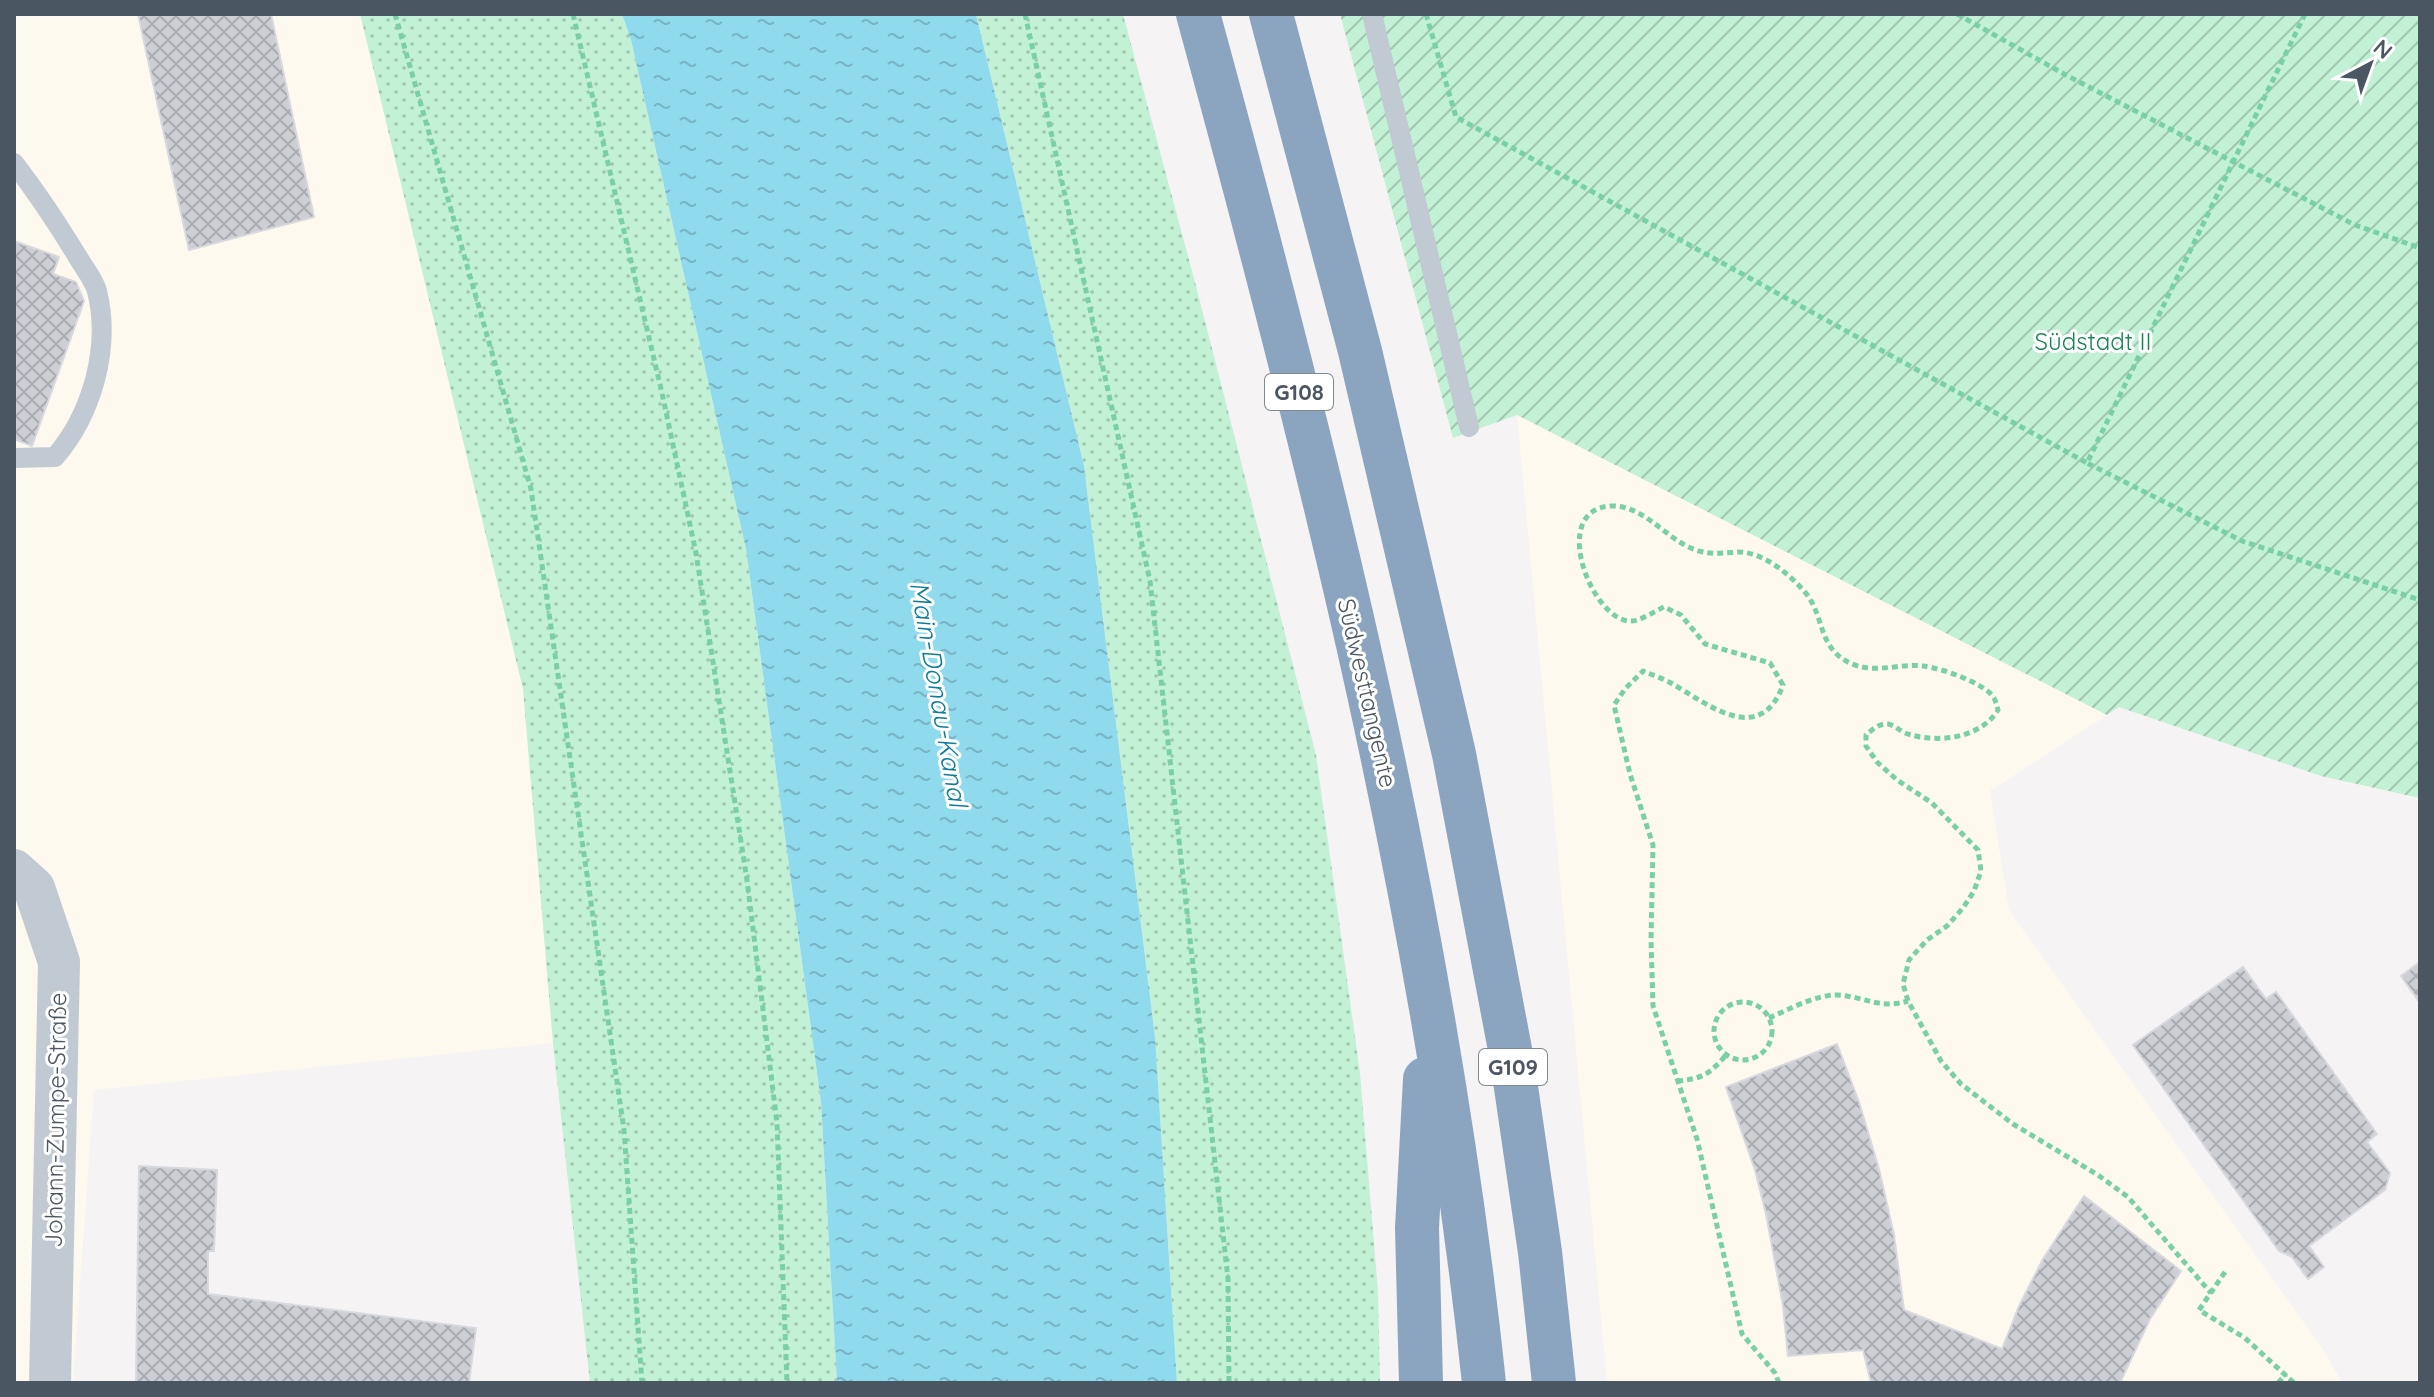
<svg xmlns="http://www.w3.org/2000/svg" width="2434" height="1397" font-family="Quicksand,sans-serif">
	<defs>
		<pattern id="grass-dots" width="8" height="8" patternUnits="userSpaceOnUse" patternTransform="scale(2)"><rect width="8" height="8" fill="#c3f1d5"/><path d="M2 2h.1M6 6h.1" fill="none" stroke="#a0c6b0" stroke-width="1.8" stroke-linecap="round"/></pattern>
		<pattern id="garden-furrows" width="10" height="10" patternUnits="userSpaceOnUse" patternTransform="scale(2)"><rect width="10" height="10" fill="#c3f1d5"/><path d="M-1 1l2-2M0 10L10 0M9 11l2-2" fill="none" stroke="#a0c6b0"/></pattern>
		<pattern id="water-ripples" width="26" height="14" patternUnits="userSpaceOnUse" patternTransform="scale(2)"><rect width="26" height="14" fill="#90daee"/><path d="M2 4q2-2 4 0t4 0M15 11q2-2 4 0t4 0" fill="none" stroke="#78b4c4"/></pattern>
		<pattern id="building-cross-hatch" width="8" height="8" patternUnits="userSpaceOnUse" patternTransform="scale(2)"><rect width="8" height="8" fill="#cdcfd5"/><path d="M0 0l8 8M0 8l8-8" fill="none" stroke="#a8abb0"/></pattern>
	</defs>
	<rect width="100%" height="100%" fill="#f5f3f3"/>
	<!-- commercial -->
	<g fill="#fdf9ef">
		<path d="M14 14H360L523 689 553 1043 94 1090 73 1383H14Z"/>
		<path d="M1517 415 2107 715 1990 791 2009 910 2324 1351 2342 1383H1607Z"/>
	</g>
	<!-- grass -->
	<g fill="url(#grass-dots)">
		<path d="M360 14H622L631 40 746 549 821 1102 837 1383H590L553 1043 523 689Z"/>
		<path d="M976 14H1123L1196 286 1316 755 1360 1073 1378 1292 1380 1383H1177L1155 1037 1084 466Z"/>
	</g>
	<!-- garden -->
	<path fill="url(#garden-furrows)" d="M1340 14H2420V798L2321 776 2119 707 2107 715 1517 415 1453 438Z"/>
	<!-- water -->
	<path fill="url(#water-ripples)" d="M622 14H976L1084 466 1155 1037 1177 1383H837L821 1102 746 549 631 40Z"/>
	<!-- building -->
	<g fill="url(#building-cross-hatch)" stroke="#d7d9de" stroke-width="2">
		<path d="M138 14H271L314 217 189 250Z"/>
		<path d="M14 241 59 257 53 274 76 282 84 301 32 446 14 439Z"/>
		<path d="M2420 962V1003L2401 976Z"/>
		<path d="M2243 967 2266 999 2276 992 2377 1134 2367 1142 2390 1173 2385 1190 2309 1246 2324 1267 2308 1279 2292 1257 2279 1251 2133 1045Z"/>
		<path d="M1837 1044 1859 1102 1879 1169 1894 1235 1904 1310 2002 1349 2019 1306 2043 1259 2084 1196 2181 1271 2150 1319 2120 1383H1871L1863 1350 1788 1356 1783 1306 1766 1214 1755 1170 1726 1087Z"/>
		<path d="M139 1166 217 1170 214 1251H208V1294L476 1328 469 1383H136Z"/>
	</g>
	<g fill="none" stroke-linecap="round" stroke-linejoin="round">
		<!-- path -->
		<g stroke="#7ad0a6" stroke-width="5" stroke-dasharray="6 4" stroke-linecap="butt">
			<path d="M395 14 531 489 624 1130 642 1383"/>
			<path d="M573 14 662 393 696 553 747 880 777 1123 787 1383"/>
			<path d="M1025 14 1150 581 1228 1279 1229 1383"/>
			<path d="M1426 14 1456 117 2087 463"/>
			<path d="M1957 14 2064 74 2355 225 2420 248"/>
			<path d="M2305 14 2087 463 2242 541 2420 600"/>
			<circle cx="1743" cy="1031" r="29"/>
			<path d="M1769 1018C1790 1009 1815 995 1837 995 1864 996 1879 1010 1908 1001"/>
			<path d="M1677 1081C1702 1079 1710 1074 1726 1055"/>
			<path d="M2225 1272 2199 1310 2245 1338 2294 1383"/>
			<path d="M1779 1383 1775 1373 1742 1334 1697 1139 1653 1006 1651 940 1653 845 1630 774 1614 705 1625 689 1643 671C1652 675 1662 678 1671 683 1709 705 1760 747 1783 685L1770 663 1705 644 1681 615 1664 607C1655 611 1640 621 1631 621 1592 622 1548 509 1611 506 1645 505 1666 540 1696 550 1710 555 1724 553 1738 552 1763 552 1788 573 1804 591 1826 616 1816 648 1852 664 1877 674 1899 663 1923 666 1941 668 1985 683 1994 698 1996 702 1997 706 1998 710 1980 739 1936 744 1905 733 1899 730 1894 725 1888 724 1879 723 1872 730 1866 735V746L1877 762 1897 780 1932 803 1978 850 1981 871 1974 891 1963 908 1947 926 1927 940 1909 960 1903 984 1908 1001 1941 1061 1961 1084 2013 1124 2098 1175 2128 1197 2211 1293"/>
			<path d="M2278 1383 2286 1374"/>
		</g>
		<!-- lane -->
		<g stroke="#c1cad2" stroke-width="20">
			<path d="M1372 14 1469 427"/>
			<path d="M14 163C38 194 59 226 79 259 85 269 94 280 97 291 111 348 92 414 55 457L14 458"/>
		</g>
		<!-- street -->
		<path stroke="#c1cad2" stroke-width="42" d="M14 870 34 888 59 962 50 1383"/>
		<!-- highway -->
		<g stroke="#8ba5c1" stroke-width="44">
			<path d="M1198 14C1321 464 1435 918 1484 1383"/>
			<path d="M1271 14 1360 351 1454 754 1512 1060 1540 1252 1554 1383"/>
			<path d="M1421 1383 1417 1228 1425 1079"/>
		</g>
	</g>
	<g text-anchor="middle" dominant-baseline="central" stroke-width="6" stroke-linejoin="round" paint-order="stroke">
		<!-- shield labels -->
		<g fill="#fff" stroke="#808990" stroke-width="2">
			<rect x="1265" y="374" width="68" height="36" rx="6"/>
			<rect x="1479" y="1049" width="68" height="36" rx="6"/>
		</g>
		<g font-size="22" font-weight="bold" fill="#4a5661">
			<text x="1299" y="392">G108</text>
			<text x="1513" y="1067">G109</text>
		</g>
		<!-- park labels -->
		<g font-size="24" fill="#17864f" stroke="#fff">
			<text x="2093" y="341">Südstadt II</text>
		</g>
		<!-- street labels -->
		<g font-size="24" fill="#4a5661" stroke="#fff">
			<text transform="translate(1368 693) rotate(77)">Südwesttangente</text>
			<text transform="translate(55 1120) rotate(-89)">Johann-Zumpe-Straße</text>
		</g>
		<!-- water labels -->
		<g font-size="26" font-style="italic" fill="#0c7c9b" stroke="#fff">
			<text transform="translate(939 694) rotate(80)">Main-Donau-Kanal</text>
		</g>
	</g>
	<!-- border -->
	<rect width="2434" height="1397" fill="none" stroke="#4a5661" stroke-width="32"/>
	<!-- north arrow -->
	<g transform="translate(2370 64) rotate(41)" stroke="#ffffff" stroke-width="6" paint-order="stroke">
	<path d="M0-6L14 30L0 20L-14 30Z" fill="#4a5661"/>
	<text y="-12" font-size="22" font-weight="bold" text-anchor="middle" fill="#4a5661">N</text>
	</g>
</svg>
